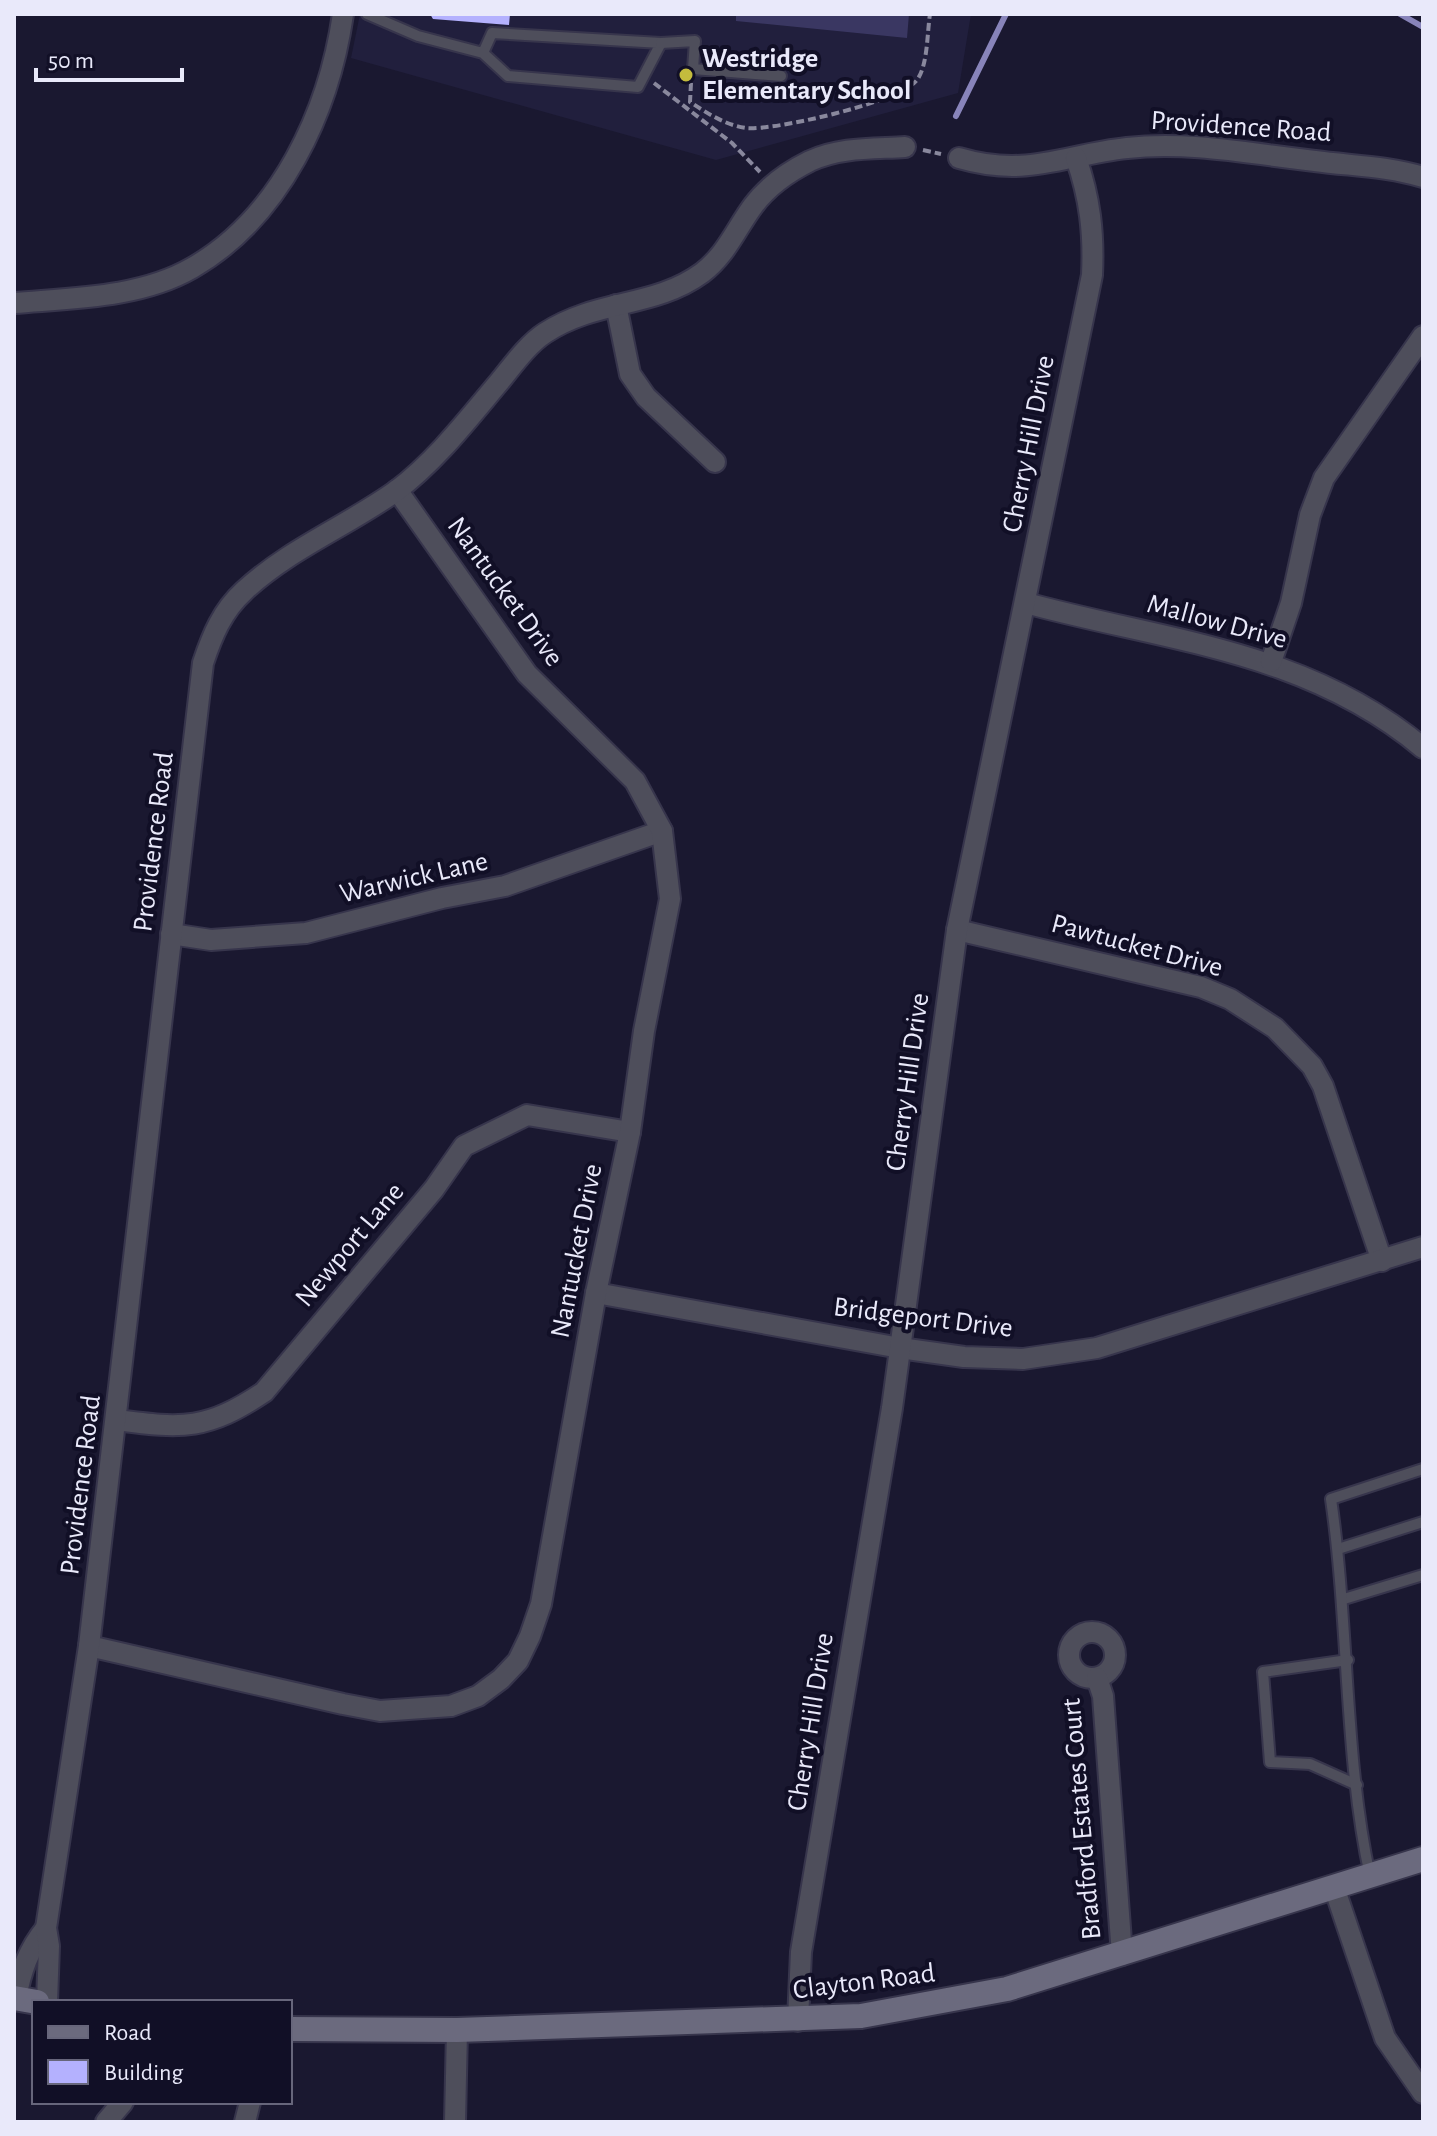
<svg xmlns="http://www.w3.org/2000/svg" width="1437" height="2136" font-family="'Alegreya Sans',sans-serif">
	<rect width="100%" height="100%" fill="#1a1830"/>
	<!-- built -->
	<path fill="#211f3d" d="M360 14H971L958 93 716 160 351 58Z"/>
	<!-- green -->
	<path fill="#3a3762" d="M736 14H909L907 38 736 21Z"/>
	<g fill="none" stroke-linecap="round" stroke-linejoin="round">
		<!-- stream -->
		<g stroke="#8884ba" stroke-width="6">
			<path d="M1400 14 1423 27"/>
			<path d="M956 116 1006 14"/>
		</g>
	</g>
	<!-- building -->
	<path fill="#b4b1fe" d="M430 14H510L509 25 433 19Z"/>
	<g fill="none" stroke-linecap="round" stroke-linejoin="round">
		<!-- service casing -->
		<g stroke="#37354c" stroke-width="14">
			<g id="service">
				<path d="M367 14 418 36 483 53 508 76 638 87 661 43 492 33 483 53"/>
				<path d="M661 43 695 41 693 69 781 76"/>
				<path d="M1338 1549 1423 1522"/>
				<path d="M1344 1599 1423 1575"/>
				<path d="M1348 1660 1263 1672 1270 1762 1310 1764 1357 1785"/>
				<path d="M1370 1876C1344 1756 1349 1623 1331 1499L1423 1469"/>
			</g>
		</g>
		<!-- minor casing -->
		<g stroke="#37354c" stroke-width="24">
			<g id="minor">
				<path d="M959 158C1027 178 1063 155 1127 148 1190 141 1252 154 1315 161 1352 166 1387 166 1423 177"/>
				<path d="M14 303C72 298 140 298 192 268 281 217 329 111 343 14"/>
				<path d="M616 305 630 374 646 397 715 462"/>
				<path d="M1026 603C1165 641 1306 650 1423 748"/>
				<path d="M1271 662 1291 603 1310 515 1324 478 1423 336"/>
				<path d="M957 930 1201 987 1230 999 1275 1028 1312 1066 1323 1086 1382 1261"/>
				<path d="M171 934 211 940 306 933 442 898 505 886 662 831"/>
				<path d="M596 1293 900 1348 964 1357 1023 1359 1097 1348 1423 1247"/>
				<path d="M117 1420C184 1429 207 1430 264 1392L434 1189 464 1146 527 1115 630 1132"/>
				<circle cx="1092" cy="1655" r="23"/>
				<path d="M89 1646 343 1704 380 1711 451 1706 478 1696 501 1679 518 1661 530 1636 541 1604 596 1293 630 1132 644 1031 670 899 662 831 635 781 527 674 397 490"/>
				<path d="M1097 1678 1103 1696 1122 1955"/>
				<path d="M1334 1887 1385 2038 1423 2093"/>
				<path d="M16 1998C21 1971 28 1950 46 1928"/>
				<path d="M47 2002 49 1946 46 1928 89 1646 203 663C212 636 222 611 244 591 289 549 347 526 396 491 436 461 468 419 500 381 513 365 528 344 545 333 597 299 654 308 702 273 726 255 736 229 753 206 767 187 790 171 810 161 840 147 873 149 905 147"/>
				<path d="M798 2021 801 1952 892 1408 957 930 1092 275C1094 233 1090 198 1076 158"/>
				<path d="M106 2122 123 2102"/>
				<path d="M245 2122 250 2102"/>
				<path d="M455 2122 457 2030"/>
			</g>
		</g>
		<!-- secondary casing -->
		<g stroke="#37354c" stroke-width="28">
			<g id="secondary">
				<path d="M14 1998 37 2002"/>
				<path d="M290 2029 457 2030 861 2016 1007 1989 1423 1859"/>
			</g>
		</g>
		<!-- path -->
		<g stroke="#89889d" stroke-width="4" stroke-dasharray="8 4" stroke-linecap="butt">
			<path d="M654 83 732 143 760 172"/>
			<path d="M691 83 690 102C707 113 725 125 746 128 774 131 900 102 917 80 928 65 927 33 930 14"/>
			<path d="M923 150 941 154"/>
		</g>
		<!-- service -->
		<use href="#service" stroke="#4e4e5b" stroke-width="10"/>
		<!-- minor -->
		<use href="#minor" stroke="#4e4e5b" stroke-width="20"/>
		<!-- secondary -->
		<use href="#secondary" stroke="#6b6a7e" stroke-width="24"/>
	</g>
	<!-- markers -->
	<circle fill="#c4bc3d" stroke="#110f26" stroke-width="3" cx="686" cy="75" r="8"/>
	<g text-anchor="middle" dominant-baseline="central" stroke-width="8" stroke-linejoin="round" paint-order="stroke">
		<!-- poi labels -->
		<g font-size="28" font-weight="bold" fill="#e9e9fa" stroke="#110f26" text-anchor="start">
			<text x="702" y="59">Westridge<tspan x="702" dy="32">Elementary School</tspan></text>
		</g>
		<!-- street labels -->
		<g font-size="28" fill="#e9e9fa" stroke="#110f26">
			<text transform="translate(1241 127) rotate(4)">Providence Road</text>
			<text transform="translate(1029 444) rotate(-79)">Cherry Hill Drive</text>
			<text transform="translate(505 592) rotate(54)">Nantucket Drive</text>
			<text transform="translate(1217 622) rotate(15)">Mallow Drive</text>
			<text transform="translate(154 842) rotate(-83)">Providence Road</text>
			<text transform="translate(414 878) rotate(-13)">Warwick Lane</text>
			<text transform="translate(1137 946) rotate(15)">Pawtucket Drive</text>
			<text transform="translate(908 1082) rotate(-82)">Cherry Hill Drive</text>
			<text transform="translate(350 1245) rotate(-50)">Newport Lane</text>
			<text transform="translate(577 1251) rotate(-79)">Nantucket Drive</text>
			<text transform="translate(923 1318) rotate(7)">Bridgeport Drive</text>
			<text transform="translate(81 1485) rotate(-83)">Providence Road</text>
			<text transform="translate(811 1722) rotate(-81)">Cherry Hill Drive</text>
			<text transform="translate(1082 1819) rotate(-95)">Bradford Estates Court</text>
			<text transform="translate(864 1982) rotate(-7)">Clayton Road</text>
		</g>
	</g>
	<!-- border -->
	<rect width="1437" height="2136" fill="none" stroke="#e9e9fa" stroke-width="32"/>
	<!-- legend -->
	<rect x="32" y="2000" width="260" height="104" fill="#110f26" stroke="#67667b" stroke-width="2"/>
	<rect x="48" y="2026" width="40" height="12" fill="#6b6a7e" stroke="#67667b" stroke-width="2"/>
	<text x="104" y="2040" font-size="24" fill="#e9e9fa">Road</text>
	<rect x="48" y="2060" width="40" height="24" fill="#b4b1fe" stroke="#67667b" stroke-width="2"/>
	<text x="104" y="2080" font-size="24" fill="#e9e9fa">Building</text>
	<!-- scale -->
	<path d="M36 68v12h146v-12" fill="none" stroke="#e9e9fa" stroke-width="4"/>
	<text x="48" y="68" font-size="24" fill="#e9e9fa" stroke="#110f26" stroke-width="6" paint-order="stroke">50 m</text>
</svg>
